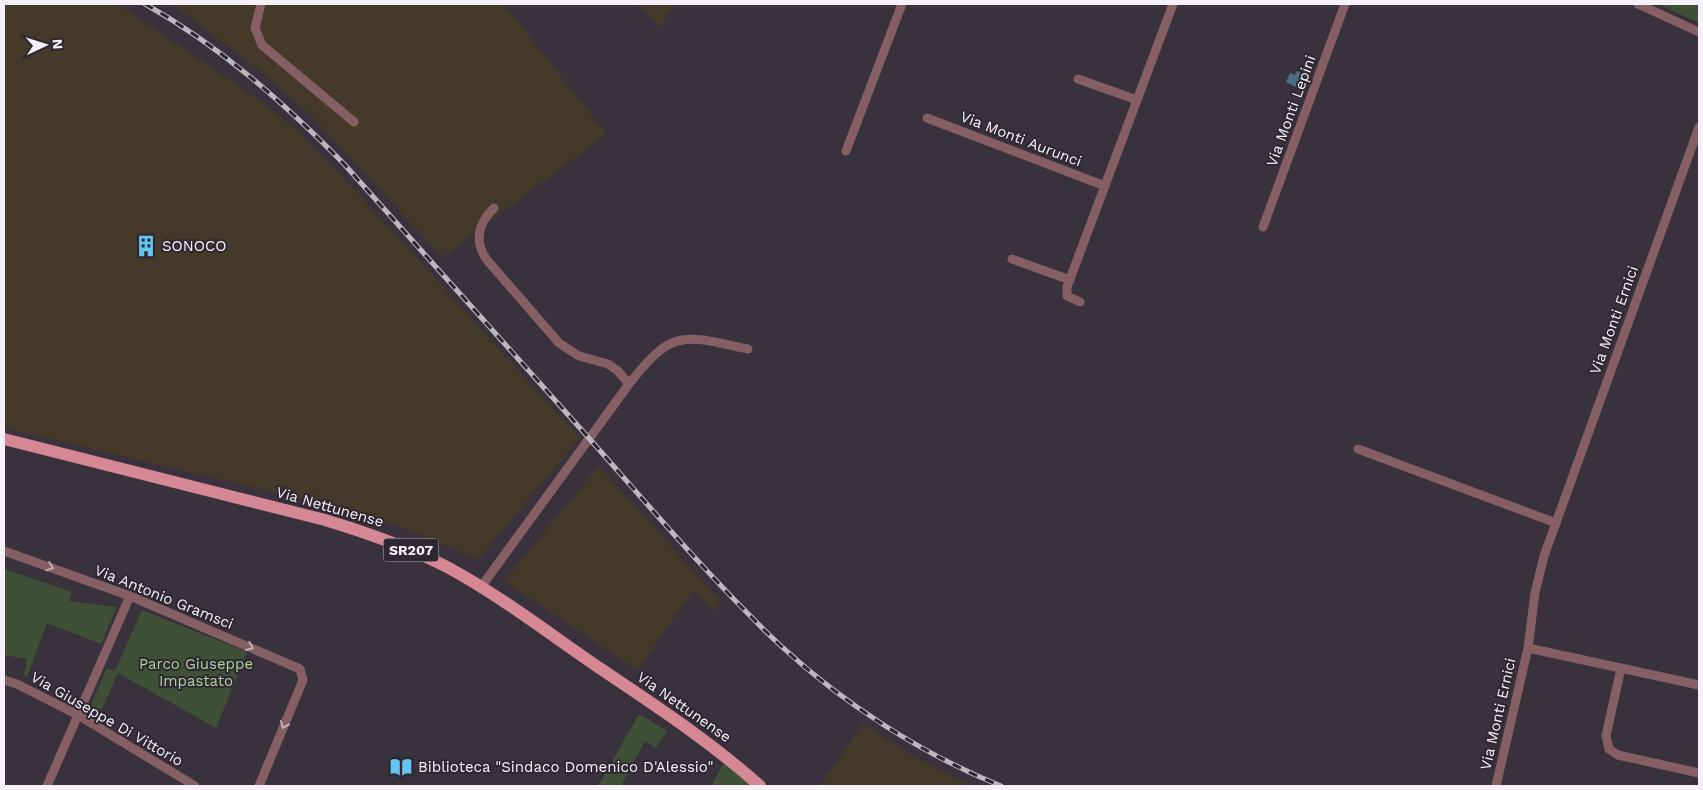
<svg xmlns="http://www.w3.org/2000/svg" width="1703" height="790" font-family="'Work Sans',sans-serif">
	<rect width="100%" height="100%" fill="#39313c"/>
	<!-- industrial -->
	<g fill="#453a2a">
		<path d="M4 4H117L258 99 299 132 352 187 580 438 478 560 442 543 366 514 4 428Z"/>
		<path d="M173 4H504L606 134 442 257 312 116 255 67Z"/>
		<path d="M638 4H675L660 27Z"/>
		<path d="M599 466 721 602 713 611 693 590 638 670 504 581Z"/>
		<path d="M863 724 910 754 972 786H820Z"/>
	</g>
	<!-- green -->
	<g fill="#3e5136">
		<path d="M1658 4H1699V23Z"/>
		<path d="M4 569 72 592 69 601 117 607 101 644 47 623 27 677 24 676 27 659 4 655Z"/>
		<path d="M142 610 247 652 216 728 118 673 100 713 90 707 107 668 115 671Z"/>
		<path d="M639 714 667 731 656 748 645 741 621 786H598Z"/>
		<path d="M725 760 753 786H713L712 785Z"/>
	</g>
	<!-- water -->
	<path fill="#496f84" d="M1297 71 1310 77 1304 91 1286 82 1290 73 1295 75Z"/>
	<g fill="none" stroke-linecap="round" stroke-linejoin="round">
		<!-- minor -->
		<g stroke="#865f64" stroke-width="9">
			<path d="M261 4 255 28 262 45 354 122"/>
			<path d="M1638 4 1699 32"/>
			<path d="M1078 79 1137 100"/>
			<path d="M927 118 1105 186"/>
			<path d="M846 151 902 4"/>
			<path d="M494 208C478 223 474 242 487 260L559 343 579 356 608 364 618 371 629 384"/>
			<path d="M1263 227 1345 4"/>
			<path d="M1012 259 1070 280"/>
			<path d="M1080 302 1067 296V287L1173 4"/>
			<path d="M1358 449 1556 523"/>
			<path d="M4 551 130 596 300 669 303 680 259 786"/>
			<path d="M481 587 629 384C673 328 682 335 748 349"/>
			<path d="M1528 648 1699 685"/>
			<path d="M1621 668 1606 736 1609 749 1618 755 1699 773"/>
			<path d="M4 680 17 684 78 715 195 786"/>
			<path d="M47 786 130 596"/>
			<path d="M1496 786 1528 648 1535 593 1544 556 1699 127"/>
		</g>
		<!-- primary -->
		<path stroke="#d58793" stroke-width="12" d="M4 439 325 520C368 533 409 547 449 568 502 597 551 635 601 669 656 706 711 742 760 786"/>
		<!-- rail casing -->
		<g stroke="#bdb7bf" stroke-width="5">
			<path id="rail" d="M145 4C220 46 284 103 344 164 422 252 501 339 579 427 645 501 709 578 781 646 844 704 922 754 1001 786"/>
		</g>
		<!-- rail -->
		<use href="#rail" stroke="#2f2731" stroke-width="3" stroke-dasharray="9" stroke-linecap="butt"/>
	</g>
	<!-- one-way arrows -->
	<defs><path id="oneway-chevron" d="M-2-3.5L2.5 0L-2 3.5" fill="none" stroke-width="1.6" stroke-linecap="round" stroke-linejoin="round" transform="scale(1.25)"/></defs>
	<g stroke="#c4afb5">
		<use href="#oneway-chevron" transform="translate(50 567) rotate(19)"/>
		<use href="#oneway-chevron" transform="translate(250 647) rotate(23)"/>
		<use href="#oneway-chevron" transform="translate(284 725) rotate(113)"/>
	</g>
	<!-- icons -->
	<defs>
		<g id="building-bare" transform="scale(1.725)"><path d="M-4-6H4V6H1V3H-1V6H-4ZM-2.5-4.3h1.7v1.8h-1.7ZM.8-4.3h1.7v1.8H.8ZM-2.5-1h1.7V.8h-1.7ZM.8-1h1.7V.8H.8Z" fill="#64c5ee" stroke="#2f2731" stroke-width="2.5" paint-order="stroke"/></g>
		<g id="library-bare" transform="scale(1.725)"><path d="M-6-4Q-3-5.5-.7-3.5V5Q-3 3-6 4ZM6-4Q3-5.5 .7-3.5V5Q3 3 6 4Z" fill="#64c5ee" stroke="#2f2731" stroke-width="2.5" paint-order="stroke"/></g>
	</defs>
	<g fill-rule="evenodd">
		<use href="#building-bare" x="146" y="246"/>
		<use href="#library-bare" x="401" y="767"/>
	</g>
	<g text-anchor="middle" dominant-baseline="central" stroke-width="4" stroke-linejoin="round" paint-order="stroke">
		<!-- shield labels -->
		<rect fill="#2f2731" stroke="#bab4bc" stroke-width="1" x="383.5" y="538.5" width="55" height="23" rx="4"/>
		<g font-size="14" font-weight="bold" fill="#f6f1f8">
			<text x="411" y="550">SR207</text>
		</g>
		<!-- street labels -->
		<g font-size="15" fill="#f6f1f8" stroke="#2f2731">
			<text transform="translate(1291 111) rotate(-70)">Via Monti Lepini</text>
			<text transform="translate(1021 139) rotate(21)">Via Monti Aurunci</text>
			<text transform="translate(1614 320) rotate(-70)">Via Monti Ernici</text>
			<text transform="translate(330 507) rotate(16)">Via Nettunense</text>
			<text transform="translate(164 597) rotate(22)">Via Antonio Gramsci</text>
			<text transform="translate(684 707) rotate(35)">Via Nettunense</text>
			<text transform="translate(1498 714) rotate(-77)">Via Monti Ernici</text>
			<text transform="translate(107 719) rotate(30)">Via Giuseppe Di Vittorio</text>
		</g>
		<!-- poi labels -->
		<g font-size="15" fill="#f6f1f8" stroke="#2f2731" text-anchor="start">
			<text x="162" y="246">SONOCO</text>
			<text x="418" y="767">Biblioteca "Sindaco Domenico D'Alessio"</text>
		</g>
		<!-- park labels -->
		<g font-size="15" fill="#aed49d" stroke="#2f2731">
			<text x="196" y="664">Parco Giuseppe<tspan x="196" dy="17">Impastato</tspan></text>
		</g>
	</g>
	<!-- border -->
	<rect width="1703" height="790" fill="none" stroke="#f6f1f8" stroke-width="10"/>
	<!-- north arrow -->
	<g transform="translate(45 45) rotate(86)" stroke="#2f2731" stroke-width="4" paint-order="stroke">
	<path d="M0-4L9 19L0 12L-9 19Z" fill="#f6f1f8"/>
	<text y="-8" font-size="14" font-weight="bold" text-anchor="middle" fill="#f6f1f8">N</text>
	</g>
</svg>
